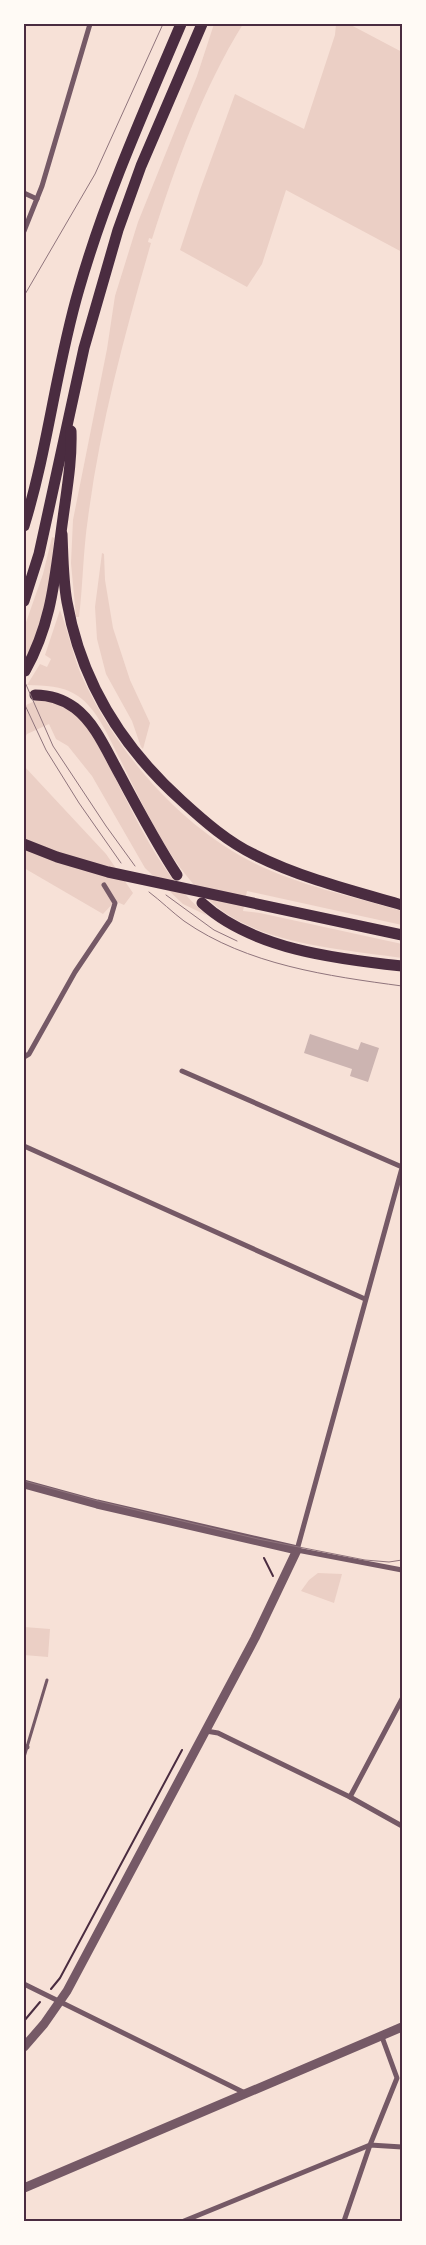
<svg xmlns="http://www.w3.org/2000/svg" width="426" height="2245" font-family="'PT Serif',serif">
	<rect width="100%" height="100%" fill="#f7e1d7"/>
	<!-- green -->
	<g fill="#ebcfc5">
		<path d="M214 24H243C202 90 176 164 152 239L149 238 148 242 151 243C125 333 100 425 88 518 83 551 83 585 79 617H76L71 563 73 520 107 349 115 296 138 222 197 76Z"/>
		<path d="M336 24H349L402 52V252L286 190 262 264 247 287 180 250 200 190 235 94 304 129 335 35Z"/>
		<path d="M52 537 54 538 50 578 41 628 24 665V628L43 574Z"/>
		<path d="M102 553 104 554 105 580 113 628 130 680 150 723 143 749 141 747 132 721 106 674 97 639 95 607Z"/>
		<path d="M60 610C69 633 73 658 84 681 118 753 177 822 248 860 295 885 351 896 402 911V925L247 891 243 911 260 913 402 944V958C344 949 265 945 217 907 171 869 146 811 120 759 109 738 98 710 78 696 62 685 45 686 27 685L40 664 47 667 51 659 45 655Z"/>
		<path d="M37 700C51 701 62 703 73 711 89 722 101 752 110 768 137 820 162 879 208 916L183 904 145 868 92 776 68 746 56 739 49 724 27 734 24 739V706Z"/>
		<path d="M24 766 106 854 133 893 124 905 115 901 103 914 24 868Z"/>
		<path d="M318 1573 342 1574 334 1603 301 1591 309 1580Z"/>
		<path d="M24 1627 50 1629 48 1657 24 1655Z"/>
	</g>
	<!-- building -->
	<path fill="#ccb4b1" d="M310 1034 358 1050 361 1042 379 1048 368 1082 350 1076 352 1069 304 1053Z"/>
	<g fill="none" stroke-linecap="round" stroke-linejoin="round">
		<!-- path -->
		<g stroke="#4a2c40" stroke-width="2">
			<path d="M264 1558 273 1576"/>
			<path d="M51 1989 60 1978 182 1750"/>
			<path d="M24 2021 40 2002"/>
		</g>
		<!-- service -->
		<path stroke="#755966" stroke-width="3" d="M24 1757 47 1680"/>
		<!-- minor -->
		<g stroke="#755966" stroke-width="5">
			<path d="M24 193 37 199"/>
			<path d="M24 231 42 186 90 24"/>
			<path d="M24 1057 29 1054 75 972 110 920 115 903 104 885"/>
			<path d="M182 1071 402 1167"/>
			<path d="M24 1146 365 1299"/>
			<path d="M402 1168 297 1550 402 1570"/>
			<path d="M206 1731 218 1733 350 1797 402 1826"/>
			<path d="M24 1747H27"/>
			<path d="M350 1797 402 1699"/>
			<path d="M24 1984 245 2093"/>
			<path d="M184 2221 370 2145 402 2147"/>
			<path d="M344 2221 370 2145 397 2078 382 2037"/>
		</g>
		<!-- tertiary -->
		<g stroke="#755966" stroke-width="9">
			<path d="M24 1484 97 1504 297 1550 255 1638 67 1991 44 2024 24 2047"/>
			<path d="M24 2188 402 2027"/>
		</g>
		<!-- trunk -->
		<g stroke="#4a2c40" stroke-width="11">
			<path d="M24 526C48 449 56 367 79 289 105 198 144 111 181 24"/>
			<path d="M62 534C63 557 63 580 67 602 81 682 123 748 182 801 205 822 228 842 255 855 301 878 353 891 402 905"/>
			<path d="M24 601 39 554 84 348 118 230 141 166 202 24"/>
			<path d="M25 671C53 621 55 574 63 518 67 488 72 461 71 431"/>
			<path d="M35 695C50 695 63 699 75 708 96 724 107 752 120 775 138 809 156 843 177 875"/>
			<path d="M24 844 57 857 108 872 402 935"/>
			<path d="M202 903C252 949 336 959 402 966"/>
		</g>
		<!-- tram -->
		<g stroke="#8f747c" stroke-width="1">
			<path d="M24 296 95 174 163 24"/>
			<path d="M24 680 53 746 106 826 135 866"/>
			<path d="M24 703 46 750 79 803 121 863"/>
			<path d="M149 892C161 901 172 912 184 921 247 965 328 976 402 986"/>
			<path d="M166 895 214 930 237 941"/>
			<path d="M24 1481 98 1501 258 1539 365 1560 389 1562 402 1560"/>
		</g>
	</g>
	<!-- border -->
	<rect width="426" height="2245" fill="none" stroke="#fffaf5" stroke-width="50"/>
	<rect x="25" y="25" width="376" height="2195" fill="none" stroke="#4a2c40" stroke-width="2"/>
</svg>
